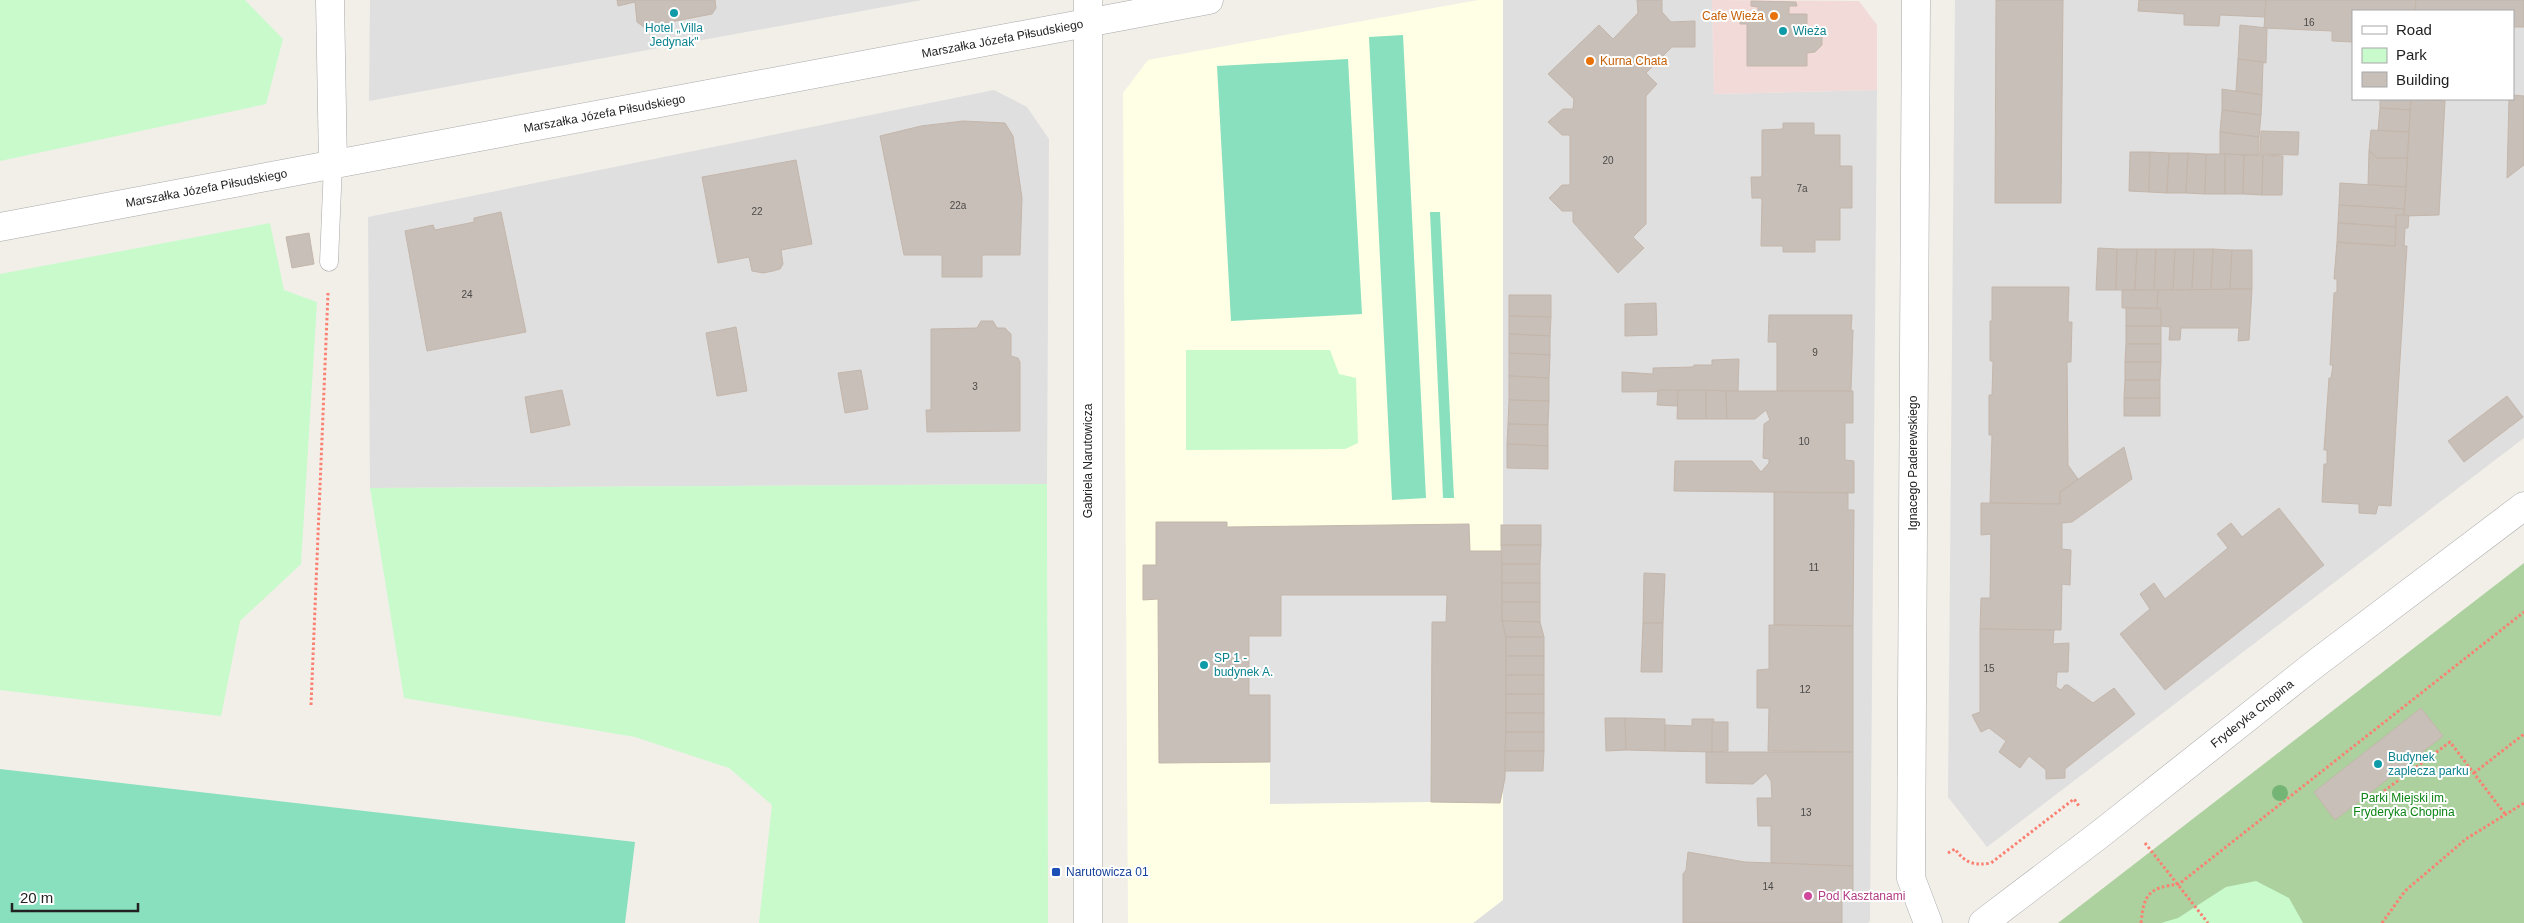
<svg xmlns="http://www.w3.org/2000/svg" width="2524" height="923" font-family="Arial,sans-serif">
	<rect width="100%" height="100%" fill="#f2efe9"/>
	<!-- residential -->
	<g fill="#e0dfdf" fill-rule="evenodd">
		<path d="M370 0H922L369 101Z"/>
		<path d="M1503 0H1712L1714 94 1877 90 1870 921 1868 923H1473L1503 900Z"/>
		<path d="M1955 0H2524V438L1987 847 1948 797ZM2353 11H2513V99H2353Z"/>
		<path d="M994 90 1027 107 1049 139 1047 484 370 488 368 217Z"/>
	</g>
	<!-- commercial -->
	<path fill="#f2dad9" d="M1712 0 1859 1 1877 25V90L1714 94Z"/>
	<!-- education -->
	<path fill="#ffffe5" d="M1478 0H1503V900L1473 923H1128L1123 93 1148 60Z"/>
	<!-- forest -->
	<path fill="#add19e" d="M2524 563V923H2058Z"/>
	<!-- park -->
	<g fill="#c8facc">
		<path d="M0 0H245L283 39 266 104 0 161Z"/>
		<path d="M270 223 284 290 317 302 301 564 240 621 221 716 0 690V274Z"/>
		<path d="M1186 350H1330L1339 374 1356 378 1358 443 1345 449 1186 450Z"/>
		<path d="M1047 484 1048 923H759L772 805 729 768 635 737 404 698 370 488Z"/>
		<path d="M2256 881 2289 898 2303 923H2161L2178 918 2226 887Z"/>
	</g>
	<!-- pitch -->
	<g fill="#88e0be">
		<path d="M1403 35 1426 498 1392 500 1369 37Z"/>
		<path d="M1348 59 1362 314 1231 321 1217 66Z"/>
		<path d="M1430 212H1440L1454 498H1443Z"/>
		<path d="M0 769 635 842 625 923H0Z"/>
	</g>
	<!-- parking -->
	<path fill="#e2e2e2" d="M1281 595H1447L1446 622H1432L1431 802 1270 804V695H1249V636H1281Z"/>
	<!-- building -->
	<g fill="#c7bfb8" stroke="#c4b6ab">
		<path d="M617 0H715L716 8 712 14 644 27 637 22 635 2 618 6Z"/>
		<path d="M1637 0H1662V12L1671 22 1695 21V47H1672L1646 73 1657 84 1646 96V224L1633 237 1644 248 1618 273 1573 222V211H1562L1549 198 1562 185H1570V135H1562L1548 122 1563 109H1573L1574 99 1548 74 1599 25 1613 39 1638 13Z"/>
		<path d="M1996 0H2063L2061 203H1995Z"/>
		<path d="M2139 0H2266L2265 17 2220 15 2219 26 2184 25V14L2138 11Z"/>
		<path d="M2266 0H2416L2415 11H2353V42L2332 41V31L2264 28Z"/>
		<path d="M2416 0H2524V27H2513V11H2415Z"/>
		<path d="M1751 1 1796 2 1797 6H1789V14H1807V28L1815 27 1822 34V45L1815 52 1807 53V66H1747V24H1740V14L1758 13V7L1751 6Z"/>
		<path d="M2240 25 2267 28 2266 63 2238 59Z"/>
		<path d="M2238 59 2263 62 2262 95 2236 91Z"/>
		<path d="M2222 89 2262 95 2261 115 2222 110Z"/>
		<path d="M2513 95 2524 96V165L2507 178 2509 99H2513Z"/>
		<path d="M2380 99H2411L2410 110 2380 108Z"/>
		<path d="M2411 99 2445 101 2439 215 2404 216Z"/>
		<path d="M2380 108 2410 110 2409 132 2378 131Z"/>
		<path d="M2222 110 2261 115 2259 137 2220 132Z"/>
		<path d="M963 121 1005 123 1013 136 1022 198 1020 255H982V277H942V255H904L880 136 921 126Z"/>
		<path d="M1783 123H1814V135H1840V166H1852V208H1840V240H1815V252H1783V246H1761L1762 200 1761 198H1752L1751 177H1761L1762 175V130L1783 129Z"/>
		<path d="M2371 130 2409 132 2407 158H2377L2369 151Z"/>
		<path d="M2261 131 2299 132 2298 155 2260 154Z"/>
		<path d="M2220 132 2259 137V155L2220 154Z"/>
		<path d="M2369 151 2377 158H2407L2406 187 2368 185Z"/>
		<path d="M2130 152H2150L2149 192 2129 191Z"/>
		<path d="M2150 152 2169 153 2167 193 2149 192Z"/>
		<path d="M2169 153H2188L2186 193H2167Z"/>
		<path d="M2188 153 2206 154 2205 194 2186 193Z"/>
		<path d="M2206 154H2225V194H2205Z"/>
		<path d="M2225 154 2244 155 2243 194H2225Z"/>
		<path d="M2244 155H2263L2262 195 2243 194Z"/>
		<path d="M2263 155 2283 156 2282 195H2262Z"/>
		<path d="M796 160 812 244 781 250 783 264 780 269 773 271 763 273 752 271 749 257 718 263 702 177Z"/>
		<path d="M2340 183 2406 187 2404 209 2339 205Z"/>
		<path d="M2339 205 2404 209V216L2396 215V227L2338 223Z"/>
		<path d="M501 212 526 332 427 351 405 231 433 225 435 230 474 222V218Z"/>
		<path d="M2396 215H2409L2408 228H2405L2404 246H2407L2391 506 2378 505 2376 514 2359 513V504L2322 502 2324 464H2327V450H2324L2329 378H2331L2333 365H2330L2334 293 2337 292V279H2334L2337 242 2395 246Z"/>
		<path d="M2338 223 2396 227 2395 246 2337 242Z"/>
		<path d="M309 233 314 264 292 268 286 237Z"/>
		<path d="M2098 248 2117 249 2116 290H2096Z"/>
		<path d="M2117 249H2137L2135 290H2116Z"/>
		<path d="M2137 249H2156L2154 291 2135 290Z"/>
		<path d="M2156 249H2175L2173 291H2154Z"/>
		<path d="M2175 249H2194L2192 290 2173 291Z"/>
		<path d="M2194 249H2213L2211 290H2192Z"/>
		<path d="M2213 249 2232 250 2230 289 2211 290Z"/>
		<path d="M2232 250H2252V289H2230Z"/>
		<path d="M1992 287H2069L2068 322H2072L2071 362H2067L2068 465 2078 479 2060 492V504L1990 503 1992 435H1989V395H1992L1993 361H1990V321H1992Z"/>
		<path d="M2252 289 2249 340 2238 341 2239 328H2181L2180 340H2169L2170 327 2161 326V309L2157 308 2158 290Z"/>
		<path d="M2122 290H2158L2157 308H2122Z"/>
		<path d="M1509 295H1551V317L1509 316Z"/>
		<path d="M1656 303 1657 335 1625 336V304Z"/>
		<path d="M2126 308 2161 309V326H2126Z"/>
		<path d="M1769 315H1852L1851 330H1853L1851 391H1777V342H1768Z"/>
		<path d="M1509 316 1551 317 1550 336 1509 334Z"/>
		<path d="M981 321H993L997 328H1005L1011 334V356L1018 358 1020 362V431L927 432 926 410H931V329L977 328Z"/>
		<rect x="2126" y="326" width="35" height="18"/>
		<path d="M736 327 747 391 717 396 706 333Z"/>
		<path d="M1509 334 1550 336V355L1509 353Z"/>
		<path d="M2126 344H2161V362H2125Z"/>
		<path d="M1509 353 1550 355 1549 378 1509 376Z"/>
		<path d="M1739 359 1738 391 1622 392V372L1653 374V368L1693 367 1694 365H1712V360Z"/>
		<path d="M2125 362H2161L2160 380H2125Z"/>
		<path d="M861 370 868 409 845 413 838 373Z"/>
		<path d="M1509 376 1549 378V401L1509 400Z"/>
		<path d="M2125 380H2160V398H2124Z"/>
		<path d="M562 390 570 425 531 433 525 397Z"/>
		<path d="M1658 390H1678V406L1657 405Z"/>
		<path d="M1678 390H1706V419H1677Z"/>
		<path d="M1706 390 1726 391 1727 419H1706Z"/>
		<path d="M1726 391H1853V423H1845V460L1854 461V493L1674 491 1675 461H1752L1761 472 1769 463V459L1763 458 1764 424 1770 420 1766 410 1755 419H1727Z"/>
		<path d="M2507 396 2523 417 2464 462 2448 441Z"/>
		<rect x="2124" y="398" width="36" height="18"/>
		<path d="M1509 400 1549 401 1548 425 1508 424Z"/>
		<path d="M1508 424 1548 425V446L1507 444Z"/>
		<path d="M1507 444 1548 446V469L1507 468Z"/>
		<path d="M2124 447 2132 479 2072 522 2062 523V549L2071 550 2070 585 2062 584 2061 630 1980 629 1981 598H1990L1991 534 1981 535V503L2060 504V492Z"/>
		<path d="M1774 492 1848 493V510H1854L1853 626 1774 625Z"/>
		<path d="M2279 508 2324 565 2165 690 2120 634 2150 609 2140 594 2154 583 2165 599 2228 548 2217 534 2231 523 2242 537Z"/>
		<path d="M1156 522H1227V527L1469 524 1470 551H1502V621L1506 637V732L1505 778 1500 803 1431 802 1432 622H1446L1447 595H1281V636H1249V695H1270V762L1159 763 1158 599 1143 600V565H1156Z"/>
		<rect x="1501" y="525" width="40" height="20"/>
		<path d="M1501 545H1541L1540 564H1502Z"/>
		<rect x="1502" y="564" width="38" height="19"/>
		<path d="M1644 573 1665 574 1663 623H1643Z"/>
		<rect x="1502" y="583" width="38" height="19"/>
		<path d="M1502 602H1540V622L1502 621Z"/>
		<path d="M1502 621 1540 622 1544 637H1506Z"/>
		<path d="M1643 623H1663L1662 672H1641Z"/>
		<path d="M1769 625 1853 626V752L1768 751 1769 708H1757V670L1769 669Z"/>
		<path d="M1980 629 2054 630 2053 644 2069 643 2068 672H2057L2056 687 2061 690 2065 685H2068L2093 703 2114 688 2135 714 2065 769V778L2046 779V770L2029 756 2020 768 1999 752 2006 741 1989 728 1981 732 1972 715 1980 712Z"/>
		<rect x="1506" y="637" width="38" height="19"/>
		<rect x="1506" y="656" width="38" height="19"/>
		<rect x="1506" y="675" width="38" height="19"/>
		<rect x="1506" y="694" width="38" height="19"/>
		<path d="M2421 708 2443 736 2335 820 2314 792Z"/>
		<rect x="1506" y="713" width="38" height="19"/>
		<path d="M1605 718H1625L1626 750 1606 751Z"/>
		<path d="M1625 718 1665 719V751L1626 750Z"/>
		<path d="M1692 719H1714L1712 752 1665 751V725L1692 726Z"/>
		<path d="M1712 722H1728V751L1712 752Z"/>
		<path d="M1506 732H1544V751H1505Z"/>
		<path d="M1505 751H1544L1543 771H1505Z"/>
		<path d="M1706 752H1853V866L1771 863V826H1758L1757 798H1772L1771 781 1766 773 1753 784 1706 783Z"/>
		<path d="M1688 852 1745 862 1853 866V899H1842V923H1683V874L1686 870Z"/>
	</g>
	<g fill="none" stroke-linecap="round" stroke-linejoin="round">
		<!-- service casing -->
		<g stroke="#a9a9a9" stroke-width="19">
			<path id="service" d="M329 262 333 164"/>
		</g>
		<!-- minor casing -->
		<g stroke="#a9a9a9" stroke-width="29">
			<g id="minor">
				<path d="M330 0 333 164"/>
				<path d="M1916 0 1911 878 1928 923"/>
				<path id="s1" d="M0 227 1209 0"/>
				<path d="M1088 923V0"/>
				<path id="s2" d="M1983 923 2099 835 2315 664 2524 506"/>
			</g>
		</g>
		<!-- path -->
		<g stroke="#fa8072" stroke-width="3" stroke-dasharray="2.5 2.5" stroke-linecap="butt">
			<path d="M311 705 328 293"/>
			<path d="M2474 773 2524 734"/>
			<path d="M2376 797 2450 742 2505 814"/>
			<path d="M2145 843 2208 923"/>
			<path d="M1948 853 1955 849C1965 863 1974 866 1991 863L2074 799 2079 806"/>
			<path d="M2141 923C2144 893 2149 888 2179 884L2524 612"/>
			<path d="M2382 923 2405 891 2466 839 2524 803"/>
		</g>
		<!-- service -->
		<use href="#service" stroke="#fff" stroke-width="18"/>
		<!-- minor -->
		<use href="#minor" stroke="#fff" stroke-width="28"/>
	</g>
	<!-- trees -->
	<circle fill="#74b475" cx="2280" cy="793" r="8"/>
	<!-- markers -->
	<g fill="#0f9aa8" stroke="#fff" stroke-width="2">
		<circle cx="674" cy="13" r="5"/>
		<circle cx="1783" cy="31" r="5"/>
		<circle cx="1204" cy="665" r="5"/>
		<circle cx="2378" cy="764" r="5"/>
	</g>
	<g fill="#e8710a" stroke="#fff" stroke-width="2">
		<circle cx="1774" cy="16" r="5"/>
		<circle cx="1590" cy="61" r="5"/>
	</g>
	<rect fill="#1a4fb4" stroke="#fff" stroke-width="2" x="1051" y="867" width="10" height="10" rx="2.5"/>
	<circle fill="#d1479c" stroke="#fff" stroke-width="2" cx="1808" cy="896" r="5"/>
	<g text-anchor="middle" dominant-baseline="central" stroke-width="4" stroke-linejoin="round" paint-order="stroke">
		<!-- number labels -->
		<g font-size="10" fill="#4b4948">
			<text x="2309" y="22">16</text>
			<text x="1608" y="160">20</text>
			<text x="1802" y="188">7a</text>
			<text x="958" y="205">22a</text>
			<text x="757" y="211">22</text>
			<text x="467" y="294">24</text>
			<text x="1815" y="352">9</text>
			<text x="975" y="386">3</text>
			<text x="1804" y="441">10</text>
			<text x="1814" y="567">11</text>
			<text x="1989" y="668">15</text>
			<text x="1805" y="689">12</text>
			<text x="1806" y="812">13</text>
			<text x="1768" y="886">14</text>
		</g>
		<!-- food labels -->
		<g font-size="12" fill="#c56008" stroke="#fff" text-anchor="end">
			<text x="1764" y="16">Cafe Wieża</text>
			<text x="1600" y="61" text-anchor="start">Kurna Chata</text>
		</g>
		<!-- culture labels -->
		<g font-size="12" fill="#0d838f" stroke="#fff" text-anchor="start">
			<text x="674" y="28" text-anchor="middle">Hotel „Villa<tspan x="674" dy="14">Jedynak"</tspan></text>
			<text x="1793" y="31">Wieża</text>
			<text x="1214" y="658">SP 1 -<tspan x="1214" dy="14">budynek A.</tspan></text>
			<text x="2388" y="757">Budynek<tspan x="2388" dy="14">zaplecza parku</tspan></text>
		</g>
		<!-- street labels -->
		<g font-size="12" fill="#222" stroke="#fff">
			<text stroke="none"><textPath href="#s1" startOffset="1020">Marszałka Józefa Piłsudskiego</textPath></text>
			<text stroke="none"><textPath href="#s1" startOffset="615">Marszałka Józefa Piłsudskiego</textPath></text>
			<text stroke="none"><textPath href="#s1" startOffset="210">Marszałka Józefa Piłsudskiego</textPath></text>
			<text transform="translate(1088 461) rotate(-90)">Gabriela Narutowicza</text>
			<text transform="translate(1913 463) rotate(-90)">Ignacego Paderewskiego</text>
			<text stroke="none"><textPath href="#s2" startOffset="341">Fryderyka Chopina</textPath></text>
		</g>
		<!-- park labels -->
		<g font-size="12" fill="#0c8416" stroke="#fff">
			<text x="2404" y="798">Parki Miejski im.<tspan x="2404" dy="14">Fryderyka Chopina</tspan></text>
		</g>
		<!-- transit labels -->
		<g font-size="12" fill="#164399" stroke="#fff" text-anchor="start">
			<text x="1066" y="872">Narutowicza 01</text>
		</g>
		<!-- hotel labels -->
		<g font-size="12" fill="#b23c85" stroke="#fff" text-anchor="start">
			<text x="1818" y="896">Pod Kasztanami</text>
		</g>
	</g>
	<!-- legend -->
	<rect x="2352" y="10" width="162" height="90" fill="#ffffff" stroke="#a7a7a7"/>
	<rect x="2362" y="26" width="25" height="8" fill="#ffffff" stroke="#a7a7a7"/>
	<text x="2396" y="35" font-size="15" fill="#222222">Road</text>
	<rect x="2362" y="48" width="25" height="15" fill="#c8facc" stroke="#a7a7a7"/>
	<text x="2396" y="60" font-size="15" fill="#222222">Park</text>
	<rect x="2362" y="72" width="25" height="15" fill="#c7bfb8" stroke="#a7a7a7"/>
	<text x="2396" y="85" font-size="15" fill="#222222">Building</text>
	<!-- scale -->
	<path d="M12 903v8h126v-8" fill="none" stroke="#222222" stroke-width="2.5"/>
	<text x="20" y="903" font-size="15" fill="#222222" stroke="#ffffff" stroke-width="4" paint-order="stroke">20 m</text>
</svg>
